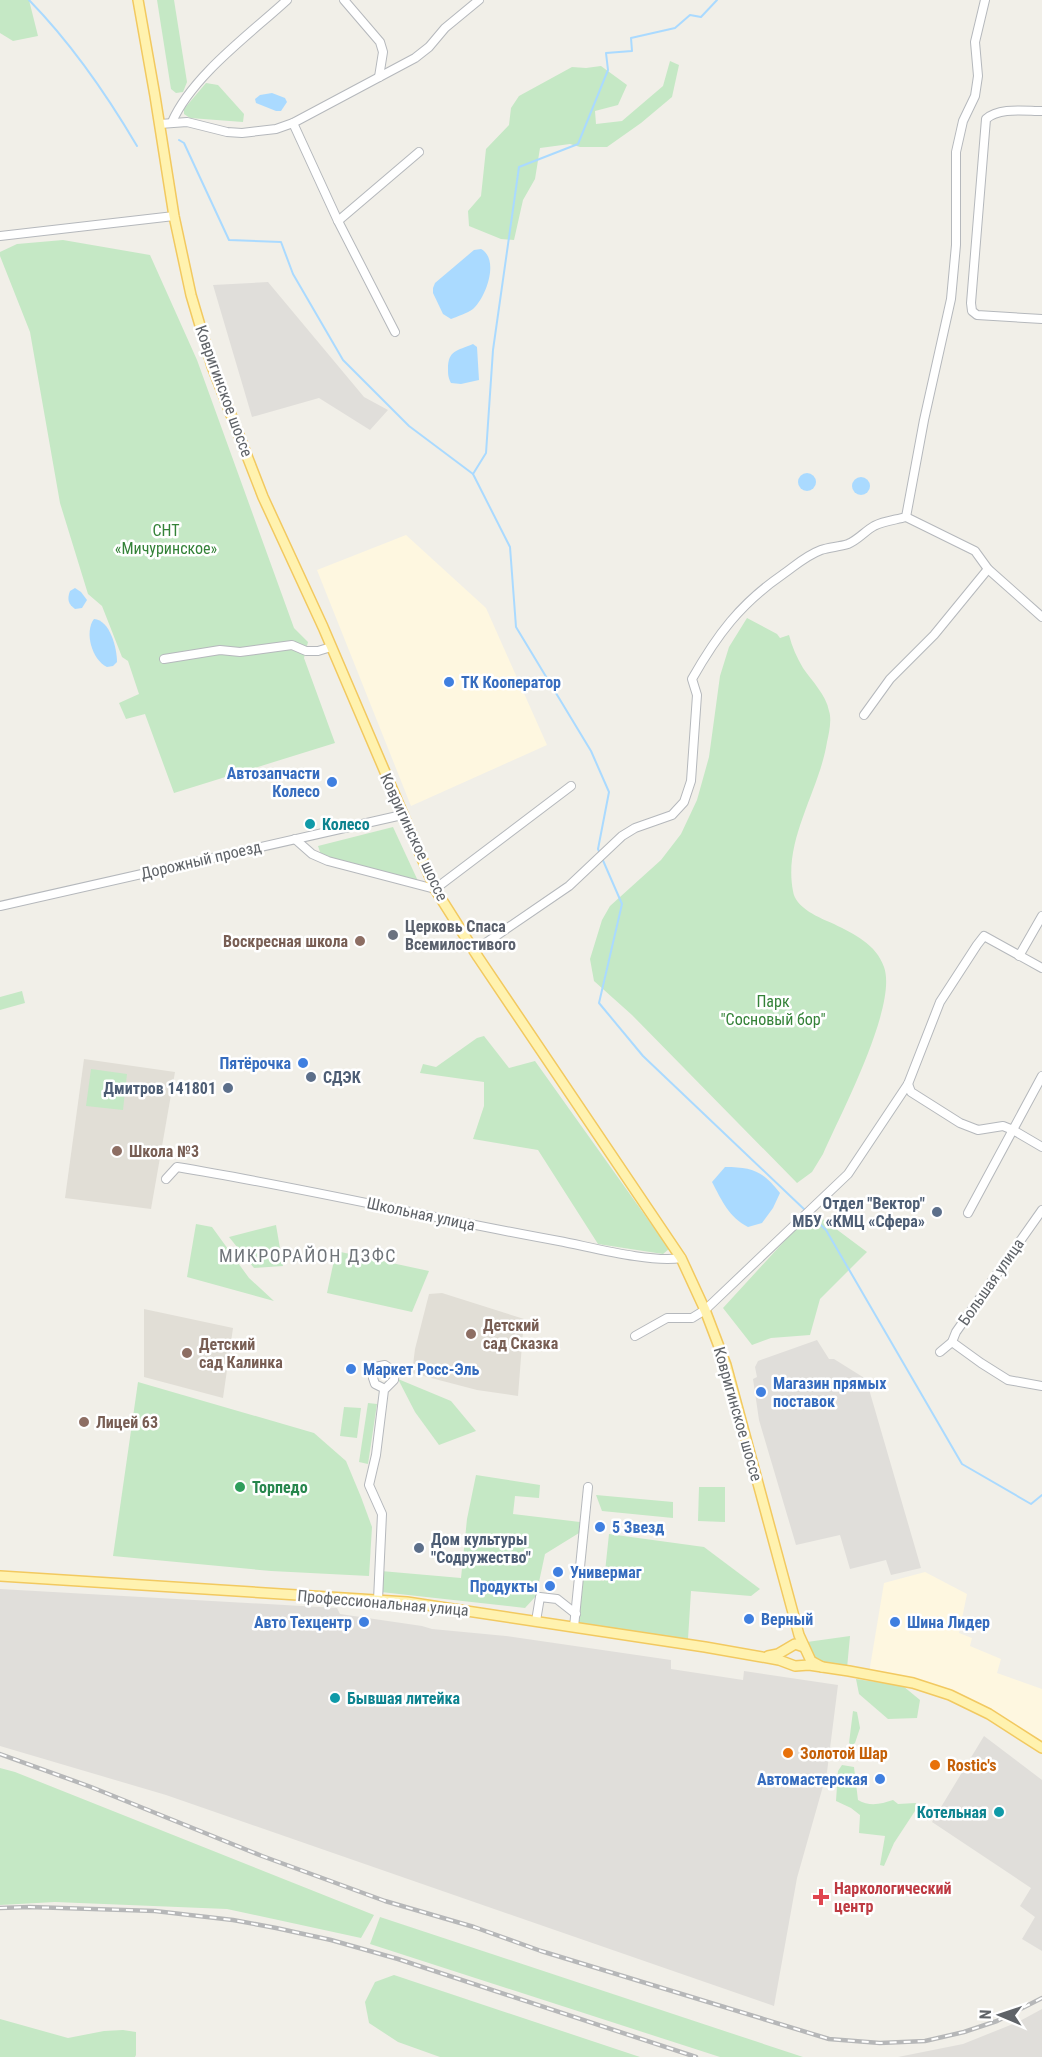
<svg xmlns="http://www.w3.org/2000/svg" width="1042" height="2057" font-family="'Roboto Condensed',sans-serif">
	<rect width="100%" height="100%" fill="#f1efe8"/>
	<!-- commercial -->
	<g fill="#fef7e0">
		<path d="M406 535 486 608 547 745 411 806 317 570Z"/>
		<path d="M925 1572 967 1594 959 1633 972 1638 970 1646 1001 1659 997 1673 1042 1689V1741L966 1696 943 1687 869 1673 884 1583Z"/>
	</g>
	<!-- industrial -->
	<g fill="#e0deda">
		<path d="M268 282 364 397 388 410 370 430 319 398 252 417 213 285Z"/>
		<path d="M817 1340 829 1359H834L866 1379 921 1568 891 1575 886 1560 850 1569 840 1535 796 1545 759 1420 753 1379 757 1377 755 1367 758 1361Z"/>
		<path d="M0 1589 337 1608 340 1614 422 1626 432 1629 506 1636 671 1660V1669L743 1680 744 1671 838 1685 827 1772 797 1878 774 2006 166 1795 0 1746Z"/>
		<path d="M984 1736 1042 1780V1951L1022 1939 1035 1917 1020 1906 1031 1888 932 1822Z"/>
		<path d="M1042 2009V2057H898L963 2044 1018 2022Z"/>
	</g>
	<!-- education -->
	<g fill="#e1ded6">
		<path d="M84 1059 175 1072 151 1209 65 1198Z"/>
		<path d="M442 1293 524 1319 518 1396 477 1390 412 1373 415 1349 429 1294Z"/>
		<path d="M144 1309 233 1328 223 1398 144 1377Z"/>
	</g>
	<!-- green -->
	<g fill="#c5e8c5">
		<path d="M0 0H29L38 36 13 41 0 33Z"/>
		<path d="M157 0H174L187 82 183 92 176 93 171 89Z"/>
		<path d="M670 61 679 65 672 97 641 123 607 147H580L570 144 540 148 535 179 523 200 514 240 501 239 469 226 468 211 481 196 486 149 509 125 511 108 519 96 572 67 586 68 601 66 627 85 618 105 595 111 596 124 622 121 663 86Z"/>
		<path d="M206 83 218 85 244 114 243 122 190 118 184 114V109Z"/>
		<path d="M63 240 150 255 197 360 294 628 308 642 304 658 335 743 174 793 145 714 126 719 119 703 139 694 128 661 122 657 102 606 88 594 60 503 30 332 0 256V252L17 244Z"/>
		<path d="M747 618 777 634 780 638 789 635C792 647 797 658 803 668 812 681 826 695 829 711 832 720 829 733 827 742 819 792 783 840 793 891 795 908 820 918 834 924 854 934 876 944 884 967 898 1006 840 1115 823 1154L812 1172 797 1183 632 1015 594 981 590 959 602 920 610 906 661 860 681 834 697 800 709 757 720 676 729 647Z"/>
		<path d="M393 827 418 881 321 855 318 846Z"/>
		<path d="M22 991 25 1003 0 1010V997Z"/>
		<path d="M484 1036 509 1068 535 1061 669 1249 663 1254 598 1244 538 1150 473 1139 484 1106V1082L420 1073 423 1064 436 1067 477 1038Z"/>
		<path d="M91 1069 127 1074 123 1110 86 1106Z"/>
		<path d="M812 1211 867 1252 820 1299 810 1335 771 1338 752 1345 723 1308Z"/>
		<path d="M196 1224 212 1227 249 1278 274 1301 187 1277Z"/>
		<path d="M276 1225 283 1266 254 1268 229 1237Z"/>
		<path d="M336 1251 429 1271 412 1312 327 1293Z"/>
		<path d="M398 1379 451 1401 476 1431 439 1445 415 1412Z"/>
		<path d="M138 1382 314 1433 346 1461 361 1497 372 1527 369 1576 271 1571 113 1556Z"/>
		<path d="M368 1403 377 1404 368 1464 359 1462Z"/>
		<path d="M344 1407 361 1408 357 1438 340 1436Z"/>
		<path d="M476 1475 540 1485 539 1498 515 1496 513 1514 580 1522 579 1533 545 1554 536 1596 525 1608 381 1592V1571L461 1578 467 1519Z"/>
		<path d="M699 1487H725V1522L698 1521Z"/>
		<path d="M596 1495 673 1502V1518L602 1511Z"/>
		<path d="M609 1534 704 1547 760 1589 751 1596 691 1591 688 1639 578 1624 582 1578 604 1581Z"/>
		<path d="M850 1636 847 1668 816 1661 807 1642Z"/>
		<path d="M856 1679 903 1686 920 1700 917 1718 888 1719 859 1694Z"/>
		<path d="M853 1711 857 1712 860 1728 855 1743 852 1745 849 1743Z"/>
		<path d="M842 1765 854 1767 858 1800C870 1807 881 1804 893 1800L898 1804 916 1803 915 1811 894 1843 884 1866 880 1865 885 1836 859 1833 860 1815 851 1808 836 1801 838 1771Z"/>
		<path d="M0 1768 15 1772 374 1915 361 1938 227 1909 55 1902 0 1905Z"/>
		<path d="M380 1917 803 2057H720L370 1944Z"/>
		<path d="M394 1975 640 2057H440L398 2042 369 2023 365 2002 375 1982Z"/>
		<path d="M0 2019 68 2038 104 2031 123 2030 136 2032V2055L135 2057H0Z"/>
	</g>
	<!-- water -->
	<g fill="#aadaff">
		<path d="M272 93 285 98 287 102 281 111H276L256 103 255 99 260 95Z"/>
		<path d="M481 249C500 259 486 298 473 309 466 314 458 316 451 319L443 314 433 293V288L435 283 474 250Z"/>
		<path d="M473 344 477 347 479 380 461 384 451 383C448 377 448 374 448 369 448 350 457 351 473 344Z"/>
		<circle cx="807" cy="482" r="9"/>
		<circle cx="861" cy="486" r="9"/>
		<path d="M75 588 81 592 87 600 82 608 75 609C68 604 67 599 70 591Z"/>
		<path d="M94 619C110 620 117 648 117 662L113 666 107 667C92 660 84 632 94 619Z"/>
		<path d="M725 1167C752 1167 763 1171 780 1193L773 1208 762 1223 748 1227C729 1217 722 1201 712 1182Z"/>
	</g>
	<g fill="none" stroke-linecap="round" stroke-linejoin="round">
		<!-- stream -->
		<g stroke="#aadaff" stroke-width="2">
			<path d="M29 0C71 43 107 95 137 146"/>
			<path d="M717 0 701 17 690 15 675 28 631 38 632 51 606 53 608 70 578 144 519 167 493 350 486 453 473 474 510 547 516 627 591 751 609 792 598 849 622 904 599 1003 643 1056 806 1211"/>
			<path d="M179 140 184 143 229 240 281 242 293 274 343 360 409 426 473 474"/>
			<path d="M810 1215 826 1230 962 1464 1031 1504 1042 1495"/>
		</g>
		<!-- minor casing -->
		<g stroke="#b5b8bc" stroke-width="10">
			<g id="minor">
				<path d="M344 0 380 42 383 52 379 77"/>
				<path d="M1042 111C1025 111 999 107 986 119L971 303 972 311 977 315 1042 319"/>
				<path d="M172 122C192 76 250 34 287 0"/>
				<path d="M293 123 338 221 395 332"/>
				<path d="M160 124 187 122 227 132 242 133 276 129 293 123 415 58 429 47 445 28 479 0"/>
				<path d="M338 221 419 152"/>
				<path d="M0 236 174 216"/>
				<path d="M906 517 924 420 951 299 956 245V152L963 121 975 96 978 76 975 42 985 0"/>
				<path d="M906 517 975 551 988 569 1042 617"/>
				<path d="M164 659 220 650 240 652 292 645 306 651H318L331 647"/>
				<path d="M864 715 890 679 934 635 988 569"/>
				<path d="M295 839 312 854 328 861 435 889 571 786"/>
				<path d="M0 906 402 815"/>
				<path d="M474 951 569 886 622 836 635 828 672 815 684 802 691 781 697 695 692 679C717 635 740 604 782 575 795 566 805 556 821 550 829 547 839 547 848 544 858 540 865 531 874 526 884 521 895 520 906 517"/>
				<path d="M1019 956 1042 916"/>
				<path d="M908 1084 911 1092 960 1123 978 1130 1003 1126 1013 1130 1042 1147"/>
				<path d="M166 1179 177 1167C305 1188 431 1218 559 1241 591 1247 650 1263 681 1258"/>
				<path d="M968 1213 1042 1076"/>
				<path d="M635 1336 667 1318H692L705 1310 848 1174 908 1084 940 1002 977 945 984 936 1042 968"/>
				<path d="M952 1342 981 1363 1008 1380 1042 1386"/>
				<path d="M940 1352 952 1342 956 1332 1042 1210"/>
				<path d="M378 1600 382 1514 369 1485 376 1455 384 1390 394 1380 395 1372 385 1365 375 1367 373 1378 375 1384 385 1389"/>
				<path d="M536 1621 540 1597 557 1599 576 1614"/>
				<path d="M574 1627 588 1487"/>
			</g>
		</g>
		<!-- major casing -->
		<g stroke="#f2c960" stroke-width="12">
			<g id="major">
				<path d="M138 0 155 96 174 216 191 295 212 366 263 497 323 627 435 889 478 957 681 1258 705 1310 726 1365 799 1635 811 1661 822 1667"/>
				<path d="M0 1576 407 1602 705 1647 779 1660 795 1666 809 1665 849 1671 913 1683 950 1695 989 1714 1042 1748"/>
				<path d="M768 1656 778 1654 795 1644 804 1647"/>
			</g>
		</g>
		<!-- minor -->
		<use href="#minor" stroke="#fff" stroke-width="8"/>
		<!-- major -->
		<use href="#major" stroke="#fff2af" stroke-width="9"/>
		<!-- rail casing -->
		<g stroke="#b6b7b8" stroke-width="4.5">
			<g id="rail">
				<path d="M0 1754 91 1787 262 1856 385 1901 474 1927 541 1951 829 2039 880 2043 925 2041 964 2032 997 2021 1042 1998"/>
				<path d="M0 1908 30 1907 155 1911 233 1920 276 1928 331 1940 398 1959 696 2057"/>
			</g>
		</g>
		<!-- rail -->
		<use href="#rail" stroke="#fff" stroke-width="2" stroke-dasharray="7" stroke-linecap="butt"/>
	</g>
	<!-- markers -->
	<g fill="#3f7fe0" stroke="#fff" stroke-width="2">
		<circle cx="449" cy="682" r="6"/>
		<circle cx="332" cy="782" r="6"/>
		<circle cx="303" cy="1063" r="6"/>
		<circle cx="351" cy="1369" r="6"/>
		<circle cx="761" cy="1392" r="6"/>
		<circle cx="600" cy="1527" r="6"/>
		<circle cx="558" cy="1572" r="6"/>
		<circle cx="550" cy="1586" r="6"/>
		<circle cx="749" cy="1619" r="6"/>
		<circle cx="364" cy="1622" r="6"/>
		<circle cx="895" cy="1622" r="6"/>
		<circle cx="880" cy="1779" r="6"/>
	</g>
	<g fill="#0f9aa8" stroke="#fff" stroke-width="2">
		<circle cx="310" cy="824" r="6"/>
		<circle cx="335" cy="1698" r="6"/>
		<circle cx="999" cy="1812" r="6"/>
	</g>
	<circle fill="#6b7280" stroke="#fff" stroke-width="2" cx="393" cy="935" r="6"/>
	<g fill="#8d6e63" stroke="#fff" stroke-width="2">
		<circle cx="360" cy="941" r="6"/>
		<circle cx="117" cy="1151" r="6"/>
		<circle cx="471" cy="1334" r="6"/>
		<circle cx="187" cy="1353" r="6"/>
		<circle cx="84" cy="1422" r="6"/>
	</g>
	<g fill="#5c6f8a" stroke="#fff" stroke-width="2">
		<circle cx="311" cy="1077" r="6"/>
		<circle cx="228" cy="1088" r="6"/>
		<circle cx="937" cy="1212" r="6"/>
		<circle cx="419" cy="1548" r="6"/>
	</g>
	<circle fill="#2e9e5b" stroke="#fff" stroke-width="2" cx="240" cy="1487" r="6"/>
	<g fill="#e8710a" stroke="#fff" stroke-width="2">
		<circle cx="788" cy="1753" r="6"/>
		<circle cx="935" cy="1765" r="6"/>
	</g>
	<path fill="#e0444e" stroke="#fff" stroke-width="2" d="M818 1888h6v6h6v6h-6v6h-6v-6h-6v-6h6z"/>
	<g text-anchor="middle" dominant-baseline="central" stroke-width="5" stroke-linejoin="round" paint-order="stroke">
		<!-- street labels -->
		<g font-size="16" fill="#5f6368" stroke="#fff">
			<text transform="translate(224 391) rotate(70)">Ковригинское шоссе</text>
			<text transform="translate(414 837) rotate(65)">Ковригинское шоссе</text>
			<text transform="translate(201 860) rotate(-13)">Дорожный проезд</text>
			<text transform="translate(421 1214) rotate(12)">Школьная улица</text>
			<text transform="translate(991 1282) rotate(-55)">Большая улица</text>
			<text transform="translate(738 1414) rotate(74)">Ковригинское шоссе</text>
			<text transform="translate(383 1603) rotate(5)">Профессиональная улица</text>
		</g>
		<!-- park labels -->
		<g font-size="16" fill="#348238" stroke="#fff">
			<text x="166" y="530">СНТ<tspan x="166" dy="18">«Мичуринское»</tspan></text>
			<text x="773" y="1001">Парк<tspan x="773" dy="18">"Сосновый бор"</tspan></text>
		</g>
		<!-- shop labels -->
		<g font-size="16" font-weight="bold" fill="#366cbe" stroke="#fff" text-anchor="start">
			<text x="461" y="682">ТК Кооператор</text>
			<text x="320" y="773" text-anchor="end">Автозапчасти<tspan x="320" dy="18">Колесо</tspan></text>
			<text x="291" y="1063" text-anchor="end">Пятёрочка</text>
			<text x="363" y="1369">Маркет Росс-Эль</text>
			<text x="773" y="1383">Магазин прямых<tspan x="773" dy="18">поставок</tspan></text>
			<text x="612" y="1527">5 Звезд</text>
			<text x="570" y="1572">Универмаг</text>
			<text x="538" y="1586" text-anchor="end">Продукты</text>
			<text x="761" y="1619">Верный</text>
			<text x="352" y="1622" text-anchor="end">Авто Техцентр</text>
			<text x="907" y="1622">Шина Лидер</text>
			<text x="868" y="1779" text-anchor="end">Автомастерская</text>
		</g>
		<!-- culture labels -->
		<g font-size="16" font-weight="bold" fill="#0d838f" stroke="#fff" text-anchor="start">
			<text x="322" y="824">Колесо</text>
			<text x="347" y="1698">Бывшая литейка</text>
			<text x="987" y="1812" text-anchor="end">Котельная</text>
		</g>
		<!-- worship labels -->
		<g font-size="16" font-weight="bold" fill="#5b616d" stroke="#fff" text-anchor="start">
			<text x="405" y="926">Церковь Спаса<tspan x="405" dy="18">Всемилостивого</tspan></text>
		</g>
		<!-- education labels -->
		<g font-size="16" font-weight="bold" fill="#785e54" stroke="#fff" text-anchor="start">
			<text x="348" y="941" text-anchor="end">Воскресная школа</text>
			<text x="129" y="1151">Школа №3</text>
			<text x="483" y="1325">Детский<tspan x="483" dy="18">сад Сказка</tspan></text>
			<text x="199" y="1344">Детский<tspan x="199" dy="18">сад Калинка</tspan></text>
			<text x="96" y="1422">Лицей 63</text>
		</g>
		<!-- service labels -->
		<g font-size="16" font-weight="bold" fill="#4e5e75" stroke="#fff" text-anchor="start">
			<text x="323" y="1077">СДЭК</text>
			<text x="216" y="1088" text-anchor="end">Дмитров 141801</text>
			<text x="925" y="1203" text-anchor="end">Отдел "Вектор"<tspan x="925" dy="18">МБУ «КМЦ «Сфера»</tspan></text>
			<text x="431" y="1539">Дом культуры<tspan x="431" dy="18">"Содружество"</tspan></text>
		</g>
		<!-- leisure labels -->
		<g font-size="16" font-weight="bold" fill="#27864d" stroke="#fff" text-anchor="start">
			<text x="252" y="1487">Торпедо</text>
		</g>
		<!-- food labels -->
		<g font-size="16" font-weight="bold" fill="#c56008" stroke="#fff" text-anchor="start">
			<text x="800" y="1753">Золотой Шар</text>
			<text x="947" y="1765">Rostic's</text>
		</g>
		<!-- health labels -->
		<g font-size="16" font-weight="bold" fill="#be3a42" stroke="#fff" text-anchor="start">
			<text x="834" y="1888">Наркологический<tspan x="834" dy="18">центр</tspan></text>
		</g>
		<!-- neighbourhood labels -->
		<g font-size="18" letter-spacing="1.5" fill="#70757a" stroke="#fff">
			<text x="308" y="1255">МИКРОРАЙОН ДЗФС</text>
		</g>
	</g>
	<!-- north arrow -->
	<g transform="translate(1000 2015) rotate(272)" stroke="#ffffff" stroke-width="4.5" paint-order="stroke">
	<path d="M0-4.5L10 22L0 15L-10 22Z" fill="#5f6368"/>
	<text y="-9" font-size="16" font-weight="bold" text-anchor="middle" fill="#5f6368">N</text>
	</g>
</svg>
